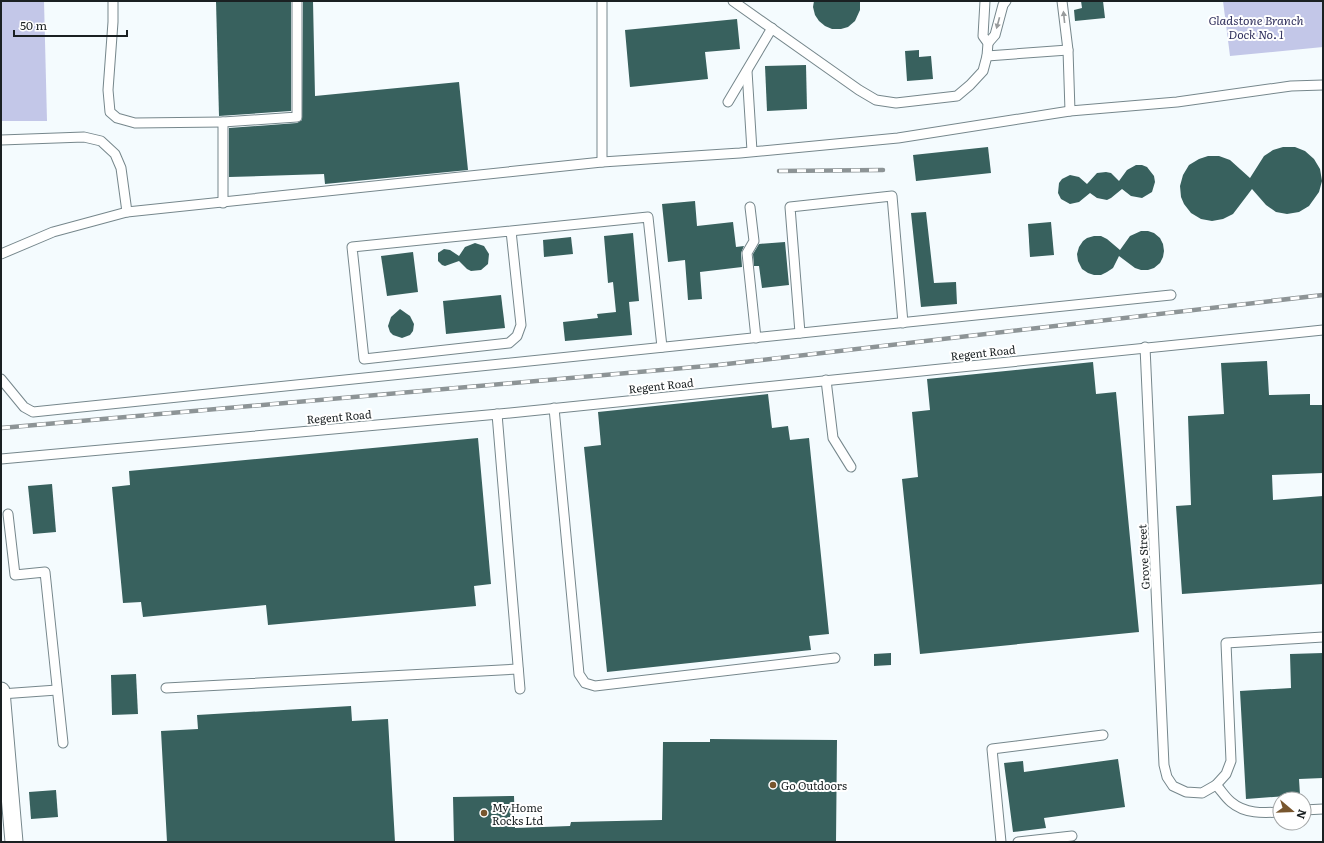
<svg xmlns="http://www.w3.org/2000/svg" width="1324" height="843" font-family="Literata,serif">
	<rect width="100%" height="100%" fill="#f4fbfe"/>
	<!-- water -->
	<g fill="#c3c7e8">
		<path d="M1 1H44L47 121H1Z"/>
		<path d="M1223 1H1323V47L1230 56Z"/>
	</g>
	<!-- building -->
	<g fill="#38615e">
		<path d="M216 1H291V111L219 116Z"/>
		<path d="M303 1H313L315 96 459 82 468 170 325 184 324 174 229 177V128L297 123 302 120Z"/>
		<path d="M814 1H860V10L855 21 848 27 841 29H832L825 26 819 21 815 15 813 7Z"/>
		<path d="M1081 1H1103L1105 18 1075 21 1074 10 1082 8Z"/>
		<path d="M737 19 740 49 705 52 708 79 630 87 625 30Z"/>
		<path d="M919 50V57L931 56 933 79 907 81 905 51Z"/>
		<path d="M806 65 807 109 767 111 765 66Z"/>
		<path d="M988 147 991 173 916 181 913 155Z"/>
		<path d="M1283 147H1295L1305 151 1314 159 1320 169 1322 181 1319 192 1309 206 1299 212 1287 214 1276 212 1266 205 1252 189 1233 214 1223 219 1212 221 1201 219 1191 213 1184 204 1181 197 1180 186 1183 175 1189 165 1199 159 1208 156H1219L1230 160 1250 178 1264 156 1273 150Z"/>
		<path d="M1136 165H1142L1147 167 1154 176 1155 182 1152 192 1142 198 1131 196 1122 189 1111 198 1107 200 1097 198 1090 193 1079 202 1070 204 1061 199 1058 193 1059 183 1062 179 1070 175 1079 177 1087 184 1097 173 1106 172 1111 173 1119 181 1127 170Z"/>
		<path d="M695 201 697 226 733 222 736 247 744 246 741 253 742 267 700 272 702 299 688 300 685 260 668 262 662 204Z"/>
		<path d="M926 212 934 283 956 282 957 304 921 307 911 213Z"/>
		<path d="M1051 222 1054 255 1030 257 1028 224Z"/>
		<path d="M1141 231H1148L1154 233 1160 238 1163 244 1164 251 1163 257 1160 263 1154 268 1148 270H1141L1135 268 1119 256 1113 268 1107 272 1101 275H1094L1088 273 1082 269 1078 261 1077 254 1079 247 1083 241 1087 238 1094 236H1101L1107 239 1120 250 1130 236Z"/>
		<path d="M633 233 639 301 629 302 632 335 565 341 563 322 598 318 597 314 616 312 613 282 608 283 604 236Z"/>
		<path d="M571 237 573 254 544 257 543 240Z"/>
		<path d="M785 242 789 285 762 288 759 266H754L753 254 759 244Z"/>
		<path d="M475 243 484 246 489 254 488 264 481 270 471 271 467 269 459 261 445 266 442 265 438 261V253L444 249 450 250 459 256 465 247Z"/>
		<path d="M413 252 418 292 387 296 381 256Z"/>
		<path d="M501 295 505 328 446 334 443 301Z"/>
		<path d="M400 309 410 316 414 324 413 331 410 335 402 338 393 335 390 332 388 326 391 317Z"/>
		<path d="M1267 361 1269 395 1310 394V405H1323V473L1272 475 1273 500 1323 496V584L1182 594 1176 506 1191 505 1188 416 1224 414 1221 363Z"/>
		<path d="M1093 362 1096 394 1116 392 1139 632 920 654 902 479 918 477 912 412 930 410 927 379Z"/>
		<path d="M768 394 772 428 788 426 790 440 809 438 829 634 809 636 811 650 607 672 584 447 601 445 598 412Z"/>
		<path d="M478 438 491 584 474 586 476 606 268 625 266 605 143 617 141 602 123 603 112 487 130 485 129 471Z"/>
		<path d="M52 484 56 532 33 534 28 486Z"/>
		<path d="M891 653V665L874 666V654Z"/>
		<path d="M1323 653V778L1299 779 1300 795 1246 799 1240 691 1291 688 1290 654Z"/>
		<path d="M136 674 138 714 112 715 111 675Z"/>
		<path d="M351 706 352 721 388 719 395 842H167L161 731 198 729 197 715Z"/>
		<path d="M710 739 837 740 836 842H662V841L622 842H454L453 797 514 796 515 828 570 826 571 822 662 820 663 742H710Z"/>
		<path d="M1118 759 1125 807 1044 818 1046 828 1013 832 1004 763 1023 761 1024 772Z"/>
		<path d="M56 790 58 817 31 819 29 792Z"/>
	</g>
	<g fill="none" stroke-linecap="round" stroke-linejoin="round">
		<!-- service casing -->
		<g stroke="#76878c" stroke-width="11">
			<g id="service">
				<path d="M113 1V22L108 90 110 112 117 118 135 123 223 122"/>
				<path d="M733 1 859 90 876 100 896 103 957 96 970 85 983 71 987 56 988 43 983 36 985 1"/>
				<path d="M1062 1 1068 50 1070 111"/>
				<path d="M988 43 995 35 1003 5 1006 1"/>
				<path d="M987 56 1068 50"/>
				<path d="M747 71 752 151"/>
				<path d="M728 102 772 28"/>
				<path d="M1 140 84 137 101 141 115 154 121 168 127 212"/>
				<path d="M602 162V1"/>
				<path d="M223 203V122L297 117V1"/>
				<path d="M750 207 754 241 747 253 756 338"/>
				<path d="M511 231 521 325 517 336 509 343 364 359 352 247 648 217 662 347"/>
				<path d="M1 254 53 232 127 212 602 162 740 153 898 138 1070 111 1177 102 1291 86 1323 85"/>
				<path d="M800 333 790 207 892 196 903 323"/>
				<path d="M1145 347 1164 765 1167 777 1173 786 1186 792 1202 793 1216 785 1226 774 1231 761 1226 643 1323 637"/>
				<path d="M1 379 24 407 33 412 1171 295"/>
				<path d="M826 380 833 438 851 467"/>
				<path d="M554 408 579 674 585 683 595 686 835 658"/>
				<path d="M497 414 520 689"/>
				<path d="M1 459 510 413 1323 330"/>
				<path d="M8 514 15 575 45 572 63 743"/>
				<path d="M166 688 518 669"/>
				<path d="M1 694 57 690"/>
				<path d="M1216 785C1221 790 1225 797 1231 802 1245 814 1263 813 1280 812"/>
				<path d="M1304 810 1323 809"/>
				<path d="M1001 842 992 749 1103 735"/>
				<path d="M1018 842 1072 836"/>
			</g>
		</g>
		<!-- minor casing -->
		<g stroke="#76878c" stroke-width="19">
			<path id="minor" d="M1 691 14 842"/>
		</g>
		<!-- service -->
		<use href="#service" stroke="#fff" stroke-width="9"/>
		<!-- minor -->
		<use href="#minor" stroke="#fff" stroke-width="17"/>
		<!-- rail casing -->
		<g stroke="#8d9496" stroke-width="4.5">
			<g id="rail">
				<path d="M779 171 883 170"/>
				<path d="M1 428 718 365 1323 295"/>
			</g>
		</g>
		<!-- rail -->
		<use href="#rail" stroke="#fff" stroke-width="3" stroke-dasharray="9" stroke-linecap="butt"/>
	</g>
	<!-- one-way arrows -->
	<defs><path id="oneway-solid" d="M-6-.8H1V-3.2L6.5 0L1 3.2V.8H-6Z"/></defs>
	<g fill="#989b9c">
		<use href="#oneway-solid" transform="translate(1064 17) rotate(-96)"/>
		<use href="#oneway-solid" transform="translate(998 23) rotate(105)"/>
	</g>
	<!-- markers -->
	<g fill="#78562e" stroke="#fff" stroke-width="1.5">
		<circle cx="773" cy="785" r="4"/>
		<circle cx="484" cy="813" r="4"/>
	</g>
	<g text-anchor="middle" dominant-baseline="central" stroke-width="4" stroke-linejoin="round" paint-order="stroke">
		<!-- street labels -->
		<g font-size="11" fill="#1a2022" stroke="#fff">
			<text transform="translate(983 352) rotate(-6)">Regent Road</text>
			<text transform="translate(661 385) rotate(-6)">Regent Road</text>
			<text transform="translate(339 416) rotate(-5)">Regent Road</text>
			<text transform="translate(1143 557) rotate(-93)">Grove Street</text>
		</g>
		<!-- poi labels -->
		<g font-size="11" fill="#1a2022" stroke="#fff" text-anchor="start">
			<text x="781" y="785">Go Outdoors</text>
			<text x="492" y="807">My Home<tspan x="492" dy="13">Rocks Ltd</tspan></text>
		</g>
		<!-- water labels -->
		<g font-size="12" font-style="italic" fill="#32325e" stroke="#fff">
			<text x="1256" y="20">Gladstone Branch<tspan x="1256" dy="14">Dock No. 1</tspan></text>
		</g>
	</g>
	<!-- border -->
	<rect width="1324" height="843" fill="none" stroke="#1a2022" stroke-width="4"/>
	<!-- north arrow -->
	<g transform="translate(1292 811) rotate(109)"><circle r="19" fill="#ffffff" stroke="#a3a6a7"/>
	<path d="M0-3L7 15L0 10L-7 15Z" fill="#78562e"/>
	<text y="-6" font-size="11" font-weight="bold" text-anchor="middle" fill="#1a2022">N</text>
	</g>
	<!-- scale -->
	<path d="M14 30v6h113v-6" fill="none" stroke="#1a2022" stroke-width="2"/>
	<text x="20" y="30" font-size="12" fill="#1a2022" stroke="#ffffff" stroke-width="3" paint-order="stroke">50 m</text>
</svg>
